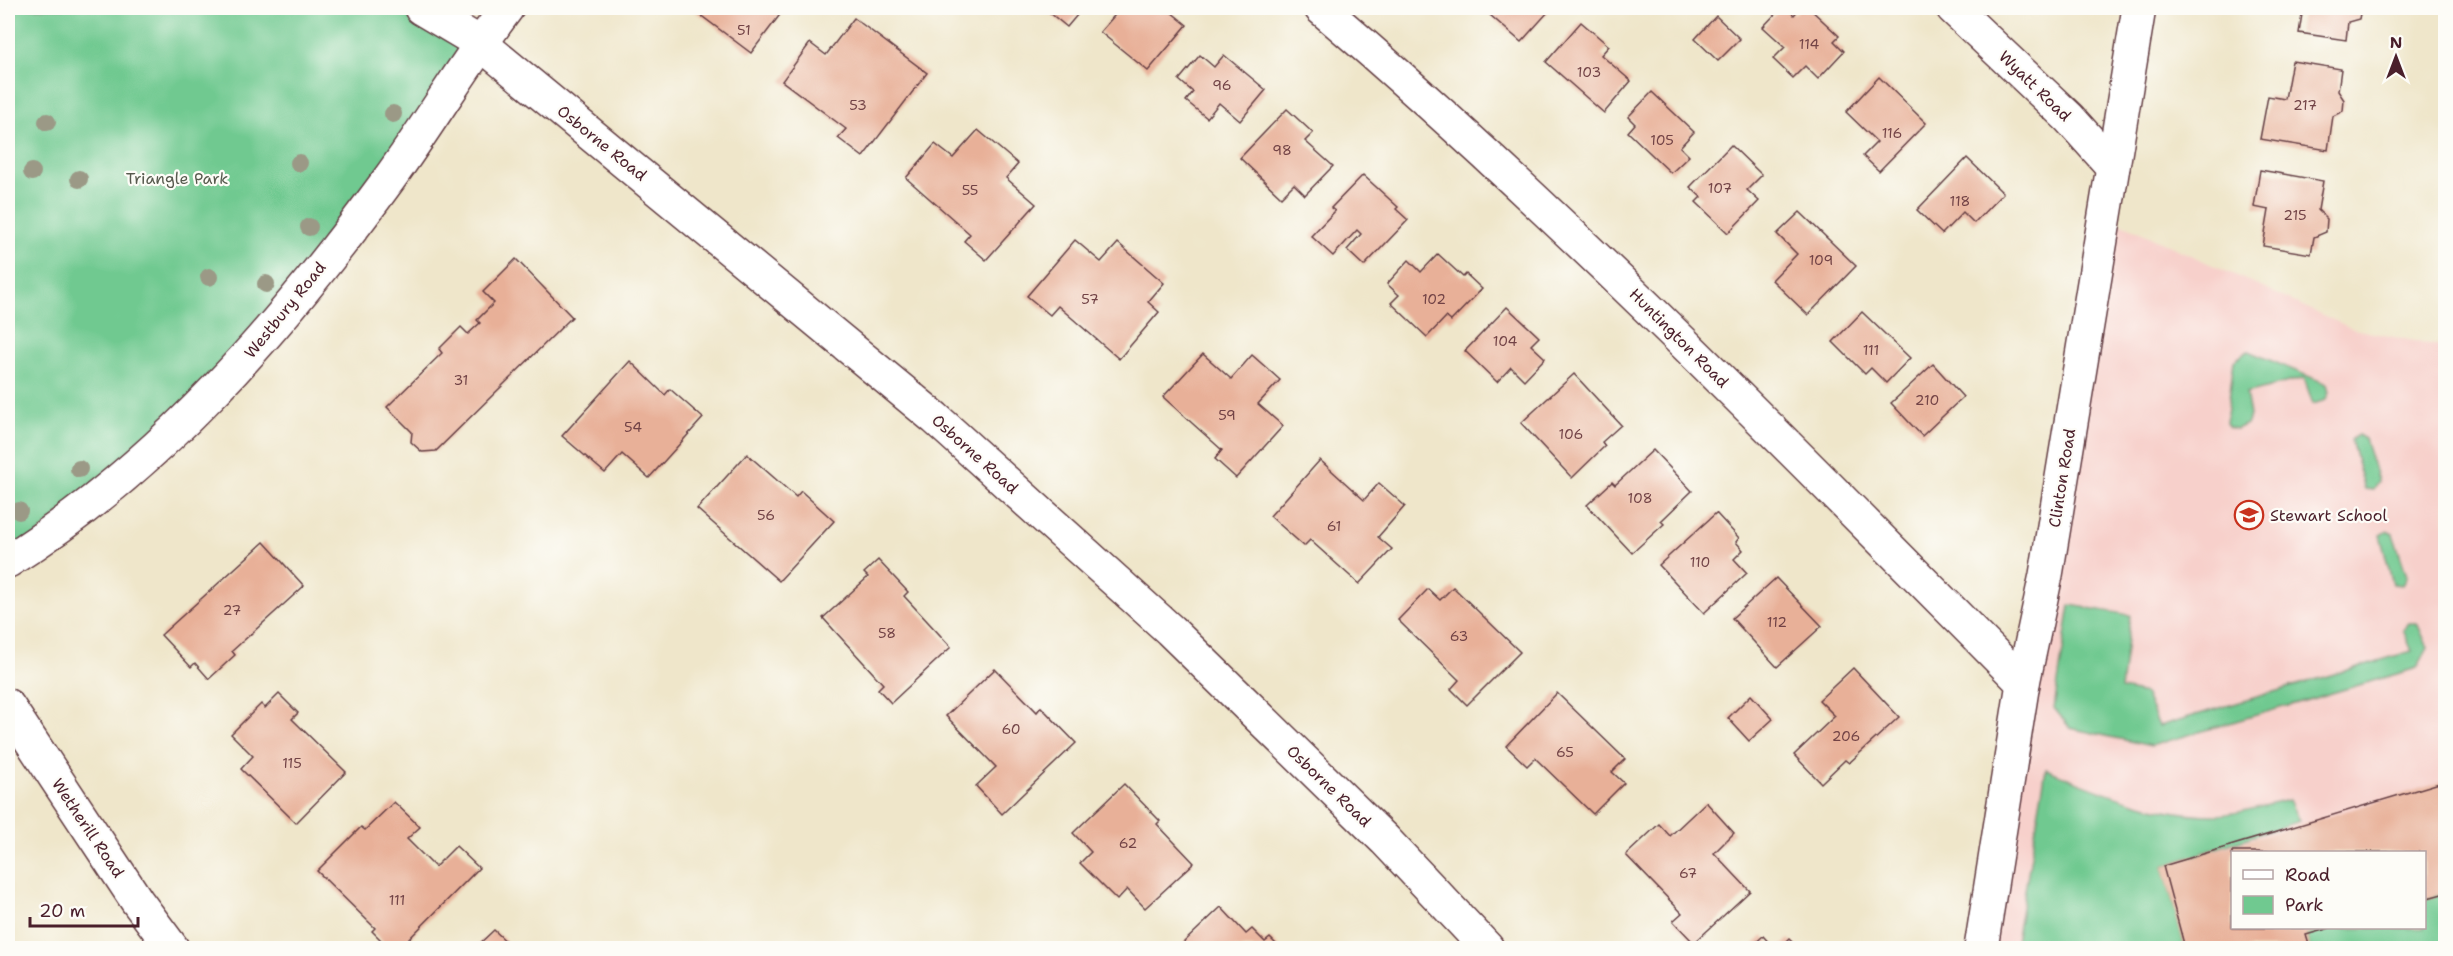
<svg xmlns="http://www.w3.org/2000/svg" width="2453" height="956" font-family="'Shantell Sans',sans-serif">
	<rect width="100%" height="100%" fill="#fdfcf7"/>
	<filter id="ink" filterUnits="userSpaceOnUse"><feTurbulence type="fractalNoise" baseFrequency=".0167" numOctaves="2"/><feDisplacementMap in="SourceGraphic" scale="12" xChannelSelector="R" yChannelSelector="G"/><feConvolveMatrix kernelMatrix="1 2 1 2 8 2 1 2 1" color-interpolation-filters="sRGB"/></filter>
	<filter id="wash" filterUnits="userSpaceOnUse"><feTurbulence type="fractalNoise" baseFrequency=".008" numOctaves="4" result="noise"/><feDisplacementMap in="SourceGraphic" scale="24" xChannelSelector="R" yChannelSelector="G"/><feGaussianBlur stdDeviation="1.35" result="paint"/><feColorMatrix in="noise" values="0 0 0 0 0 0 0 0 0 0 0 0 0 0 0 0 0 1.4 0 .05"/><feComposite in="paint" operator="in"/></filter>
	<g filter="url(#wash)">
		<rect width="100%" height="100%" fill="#efe6ca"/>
		<!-- built -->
		<path fill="#f7d0cb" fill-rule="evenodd" d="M2105 216 2353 329 2445 347V948H1981ZM2232 852H2424V928H2232Z"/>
		<!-- green -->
		<g fill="#70c990" stroke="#5d745e" stroke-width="1.5">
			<path d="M8 8H421L480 43 288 309 8 561Z"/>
			<path d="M2248 351 2327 384 2329 392 2326 400 2313 404 2304 378 2246 393 2250 415 2248 423 2236 429 2229 427 2226 423 2234 361Z"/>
			<path d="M2358 435 2365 439 2378 481 2373 490 2365 489 2351 440Z"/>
			<path d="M2387 531 2393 534 2407 576 2402 585 2393 584 2380 535Z"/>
			<path d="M2070 605 2130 615 2121 689 2145 694 2159 726 2412 651 2403 630 2409 623H2417L2428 648 2417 668 2151 746 2070 728 2054 708Z"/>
			<path d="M2046 769C2098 790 2155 815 2212 815 2237 815 2264 805 2289 800L2299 821 2163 866 2185 948H2015Z"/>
			<path d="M2445 893V948H2310L2306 935 2331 928H2424L2425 899Z"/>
		</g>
		<g id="blocks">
			<!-- building -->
			<g fill="#e8b098">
				<path d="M691 8H785L751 53Z"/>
				<path d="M1044 8H1083L1067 27Z"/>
				<path d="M1121 8H1166L1187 25 1148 71 1100 32Z"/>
				<path d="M1482 8H1547L1550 10 1521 42Z"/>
				<path d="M1781 8H1786L1794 15 1800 8H1809L1839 36 1834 41 1844 51 1818 79 1805 66 1793 78 1773 59 1785 47 1763 27Z"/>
				<path d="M2303 8H2361L2359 19 2348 22 2346 40 2299 33Z"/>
				<path d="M1716 16 1740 39 1718 61 1695 39Z"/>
				<path d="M854 18 927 73 863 157 838 138 846 129 782 81 810 43 826 55Z"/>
				<path d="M1581 22 1609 46 1601 55 1631 81 1604 113 1546 62Z"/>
				<path d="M1200 55 1214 67 1224 55 1266 90 1240 121 1219 103 1207 118 1186 101 1193 92 1179 80Z"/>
				<path d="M2292 61 2341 69 2338 91 2344 100 2343 111 2333 116 2328 150 2260 139 2268 96 2285 99Z"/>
				<path d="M1879 77 1926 123 1879 171 1863 156 1877 142 1846 112Z"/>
				<path d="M1652 92 1694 132 1680 147 1689 156 1671 173 1628 132 1635 124 1628 117Z"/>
				<path d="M1287 109 1313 133 1305 141 1333 166 1305 195 1294 184 1281 197 1240 158Z"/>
				<path d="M978 130 1018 164 1006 178 1036 204 986 260 964 241 970 234 906 178 935 144 953 158Z"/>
				<path d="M1731 145 1762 175 1747 190 1759 201 1728 233 1696 202 1701 197 1690 187Z"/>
				<path d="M1967 158 2003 193 1974 223 1963 212 1942 234 1917 210Z"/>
				<path d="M2260 170 2323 181 2318 210 2327 219 2326 232 2314 237 2311 254 2263 246 2269 210 2254 207Z"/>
				<path d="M1363 175 1398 207 1396 209 1408 220 1364 266 1347 250 1361 234 1357 230 1333 256 1311 236 1335 211 1331 208Z"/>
				<path d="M1800 212 1856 266 1808 315 1772 280 1797 254 1777 234Z"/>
				<path d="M1075 240 1101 262 1118 243 1164 283 1148 302 1159 312 1119 359 1058 306 1050 315 1027 296Z"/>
				<path d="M1438 254 1463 277 1466 274 1482 289 1451 321 1446 317 1427 337 1391 303 1399 295 1387 284 1409 260 1421 272Z"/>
				<path d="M516 259 572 317 436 451 422 452 411 442 412 432 387 407 442 353 439 349 461 327 468 334 480 323 477 320 494 303 483 292Z"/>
				<path d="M1507 307 1539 337 1531 345 1545 358 1524 380 1511 367 1497 382 1465 351Z"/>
				<path d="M1862 312 1910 358 1886 383 1871 368 1865 374 1833 342Z"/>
				<path d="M1203 354 1231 379 1252 355 1280 380 1258 404 1283 426 1236 478 1215 459 1222 450 1163 397Z"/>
				<path d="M630 361 665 395 670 389 703 418 649 478 622 454 605 473 562 436Z"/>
				<path d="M1933 364 1963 397 1922 436 1891 403Z"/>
				<path d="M1574 374 1621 425 1602 442 1605 446 1572 478 1521 423Z"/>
				<path d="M1653 450 1692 491 1661 521 1664 524 1632 553 1587 505 1612 482 1615 485Z"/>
				<path d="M747 454 796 497 801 491 834 521 779 581 697 509Z"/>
				<path d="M1320 460 1364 500 1379 483 1405 506 1378 537 1392 549 1359 584 1310 540 1304 546 1270 516Z"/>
				<path d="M1716 513 1739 538 1736 542 1743 550 1734 559 1747 573 1704 613 1659 565Z"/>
				<path d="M264 542 304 586 232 651 235 655 209 679 195 663 191 667 161 635Z"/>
				<path d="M878 560 908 592 904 596 951 647 891 703 878 689 883 684 823 618 868 577 864 573Z"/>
				<path d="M1776 578 1822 626 1777 667 1732 618Z"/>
				<path d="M1453 587 1520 652 1467 705 1451 689 1459 680 1398 620 1428 589 1440 600Z"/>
				<path d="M1853 668 1899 717 1849 763 1845 760 1821 783 1794 755 1835 716 1819 700Z"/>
				<path d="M995 669 1037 712 1041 707 1076 743 1002 814 976 786 996 767 946 716Z"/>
				<path d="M1557 693 1625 759 1612 772 1624 783 1593 814 1535 758 1527 766 1506 746Z"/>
				<path d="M279 694 298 713 292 719 346 772 296 823 241 769 253 756 231 734 261 704 265 708Z"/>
				<path d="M1751 695 1773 719 1749 741 1728 718Z"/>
				<path d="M2446 781V893L2424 899V852H2232V928H2330L2306 935 2310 948H2185L2163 866Z"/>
				<path d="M1124 784 1160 821 1157 824 1194 863 1145 908 1127 889 1117 900 1080 863 1091 852 1073 833Z"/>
				<path d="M394 802 420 827 407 839 435 867 456 846 479 868 400 948H389L372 931 375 928 317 871 361 827 365 830Z"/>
				<path d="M1706 802 1734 833 1714 853 1750 891 1694 943 1673 921 1682 913 1626 855 1659 824 1670 836Z"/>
				<path d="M1221 907 1246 934 1252 929 1265 942 1270 938 1280 948H1188L1183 943Z"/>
				<path d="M494 930 513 948H475Z"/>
				<path d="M1763 936 1774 948H1750Z"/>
				<path d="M1789 939 1798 948H1780Z"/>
			</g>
		</g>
	</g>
	<g filter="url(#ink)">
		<use href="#blocks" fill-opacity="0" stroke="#633d43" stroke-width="1.5"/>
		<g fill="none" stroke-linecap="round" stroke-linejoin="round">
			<!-- minor casing -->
			<g stroke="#633d43" stroke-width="36">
				<g id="minor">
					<path d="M421 8 480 43 935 418 1170 630 1385 840 1487 948"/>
					<path d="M1321 8C1568 219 1794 452 2023 683"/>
					<path d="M1953 8 2069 118 2113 167"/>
					<path d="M8 561C162 465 282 325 389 179 430 123 465 63 507 8"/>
				</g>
			</g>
			<!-- tertiary casing -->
			<g stroke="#633d43" stroke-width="36">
				<path id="tertiary" d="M8 706 137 901 172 948"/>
			</g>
			<!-- primary casing -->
			<g stroke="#633d43" stroke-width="36">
				<path id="primary" d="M1981 948 2023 683 2046 575 2139 8"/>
			</g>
			<!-- minor -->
			<use href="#minor" stroke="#fff" stroke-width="33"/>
			<!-- tertiary -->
			<use href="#tertiary" stroke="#fff" stroke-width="33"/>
			<!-- primary -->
			<use href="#primary" stroke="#fff" stroke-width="33"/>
		</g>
		<!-- trees -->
		<g fill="#9b9986">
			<circle cx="393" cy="114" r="9"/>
			<circle cx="47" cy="122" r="9"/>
			<circle cx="299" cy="163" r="9"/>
			<circle cx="32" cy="172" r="9"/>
			<circle cx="79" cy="179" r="9"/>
			<circle cx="309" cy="227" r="9"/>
			<circle cx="209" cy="277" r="9"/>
			<circle cx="266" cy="284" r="9"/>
			<circle cx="79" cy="469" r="9"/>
			<circle cx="19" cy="511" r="9"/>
		</g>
	</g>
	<!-- icons -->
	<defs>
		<g id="school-ring" transform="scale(1.5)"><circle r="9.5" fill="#fdfcf7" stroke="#c8321e" stroke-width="1.5"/><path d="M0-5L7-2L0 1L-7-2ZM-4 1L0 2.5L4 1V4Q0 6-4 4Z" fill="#c8321e"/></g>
	</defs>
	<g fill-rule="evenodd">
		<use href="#school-ring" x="2249" y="515"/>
	</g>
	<g text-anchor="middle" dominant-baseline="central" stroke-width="4.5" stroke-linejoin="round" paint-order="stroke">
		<!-- number labels -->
		<g font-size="14" fill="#724346">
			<text x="744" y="30">51</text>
			<text x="1809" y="44">114</text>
			<text x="1589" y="72">103</text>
			<text x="1222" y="85">96</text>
			<text x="858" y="105">53</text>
			<text x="2305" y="105">217</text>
			<text x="1892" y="133">116</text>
			<text x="1662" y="140">105</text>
			<text x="1282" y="150">98</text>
			<text x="1720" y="188">107</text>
			<text x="970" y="190">55</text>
			<text x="1960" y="201">118</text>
			<text x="2295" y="215">215</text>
			<text x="1821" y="260">109</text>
			<text x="1090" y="299">57</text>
			<text x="1434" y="299">102</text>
			<text x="1505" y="341">104</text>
			<text x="1871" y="350">111</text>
			<text x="461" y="380">31</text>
			<text x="1927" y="400">210</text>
			<text x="1227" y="415">59</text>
			<text x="633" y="427">54</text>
			<text x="1571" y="434">106</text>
			<text x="1640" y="498">108</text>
			<text x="766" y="515">56</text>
			<text x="1334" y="526">61</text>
			<text x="1700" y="562">110</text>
			<text x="232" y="610">27</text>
			<text x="1777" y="622">112</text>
			<text x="887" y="633">58</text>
			<text x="1459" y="636">63</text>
			<text x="1011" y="729">60</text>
			<text x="1846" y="736">206</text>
			<text x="1565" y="752">65</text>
			<text x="292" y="763">115</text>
			<text x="1128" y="843">62</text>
			<text x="1688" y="873">67</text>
			<text x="397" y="900">111</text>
		</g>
		<!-- street labels -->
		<g font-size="16" fill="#4a1f2b" stroke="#fdfcf7">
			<text transform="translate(2035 86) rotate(44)">Wyatt Road</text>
			<text transform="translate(602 143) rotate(39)">Osborne Road</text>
			<text transform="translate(285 310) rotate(-51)">Westbury Road</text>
			<text transform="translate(1679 338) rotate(45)">Huntington Road</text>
			<text transform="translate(975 454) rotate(42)">Osborne Road</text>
			<text transform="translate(2062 478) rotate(-81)">Clinton Road</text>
			<text transform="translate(1329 786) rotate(44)">Osborne Road</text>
			<text transform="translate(88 828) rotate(56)">Wetherill Road</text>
		</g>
		<!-- park labels -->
		<g font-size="16" fill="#575a4e" stroke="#fdfcf7">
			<text x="177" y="178">Triangle Park</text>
		</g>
		<!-- poi labels -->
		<g font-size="16" fill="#4a1f2b" stroke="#fdfcf7" text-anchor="start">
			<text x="2270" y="515">Stewart School</text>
		</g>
	</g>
	<!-- margin -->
	<rect width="2453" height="956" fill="none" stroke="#fdfcf7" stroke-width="30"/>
	<!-- legend -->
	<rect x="2231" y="851" width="195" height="78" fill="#fdfcf7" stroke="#b5a4a5" stroke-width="1.5"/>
	<rect x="2243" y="870" width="30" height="9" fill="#ffffff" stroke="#b5a4a5" stroke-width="1.5"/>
	<text x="2285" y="881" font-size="18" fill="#4a1f2b">Road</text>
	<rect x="2243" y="896" width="30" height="18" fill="#70c990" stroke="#b5a4a5" stroke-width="1.5"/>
	<text x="2285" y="911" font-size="18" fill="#4a1f2b">Park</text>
	<!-- north arrow -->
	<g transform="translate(2396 57)" stroke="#fdfcf7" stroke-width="4.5" paint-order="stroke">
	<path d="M0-4.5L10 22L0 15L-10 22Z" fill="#4a1f2b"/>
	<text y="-9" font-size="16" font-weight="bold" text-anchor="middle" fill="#4a1f2b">N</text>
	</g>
	<!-- scale -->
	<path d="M30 917v9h108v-9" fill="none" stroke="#4a1f2b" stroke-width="3"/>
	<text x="39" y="917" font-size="18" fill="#4a1f2b" stroke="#fdfcf7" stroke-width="4.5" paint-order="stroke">20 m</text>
</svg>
